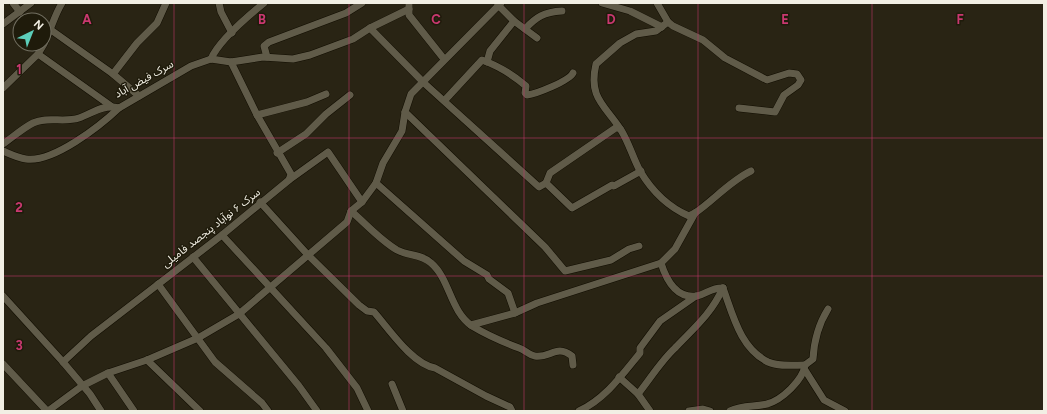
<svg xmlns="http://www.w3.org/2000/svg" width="1047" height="414" font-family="Figtree,'Noto Sans Arabic',sans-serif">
	<rect width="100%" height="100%" fill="#292414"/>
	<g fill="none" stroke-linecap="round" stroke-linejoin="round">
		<!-- minor casing -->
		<g stroke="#110d01" stroke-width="8">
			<g id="minor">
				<path d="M13 3 20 12"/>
				<path d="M219 3 221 12 232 33"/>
				<path d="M409 3V15L444 59"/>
				<path d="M602 3 630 11 662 27"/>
				<path d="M657 3 668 22 673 26 703 40 725 58 767 80 789 73 797 74 801 80 798 85 784 95 775 112 739 108"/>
				<path d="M498 5 514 21 537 38"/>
				<path d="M668 22 656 31 636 34 620 43 596 64C588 98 605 105 621 130 629 143 633 158 640 171 652 191 668 207 689 216L695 213C714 200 730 181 751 171"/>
				<path d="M3 24 31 3"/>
				<path d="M370 28 424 83 539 187 546 183 550 173 617 127 620 129"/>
				<path d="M525 29C536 17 544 12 562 11"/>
				<path d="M51 30 113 74 139 96"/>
				<path d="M44 43C51 30 54 16 62 3"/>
				<path d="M38 54 111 106"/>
				<path d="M267 57 264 46 269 42 346 13 362 3"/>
				<path d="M211 59C219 40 248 16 264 3"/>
				<path d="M231 62 257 115 291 174 289 180"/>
				<path d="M487 62 490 51 514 21"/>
				<path d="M113 74 137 43 157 23 166 3"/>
				<path d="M3 88 38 54 44 44"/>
				<path d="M445 100 482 60C499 66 513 75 526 86L525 93 527 95C536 94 569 81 573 73"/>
				<path d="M405 112 545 247 565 271 611 260 629 249 639 246"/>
				<path d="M257 115 307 102 326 94"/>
				<path d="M3 144C13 137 23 128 33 123 47 116 64 123 79 118 93 113 103 104 119 108L191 66 211 59 231 62 263 57 293 59 310 55 353 39 370 28 409 9"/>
				<path d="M3 151C10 154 18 158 26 159 53 163 100 126 119 108"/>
				<path d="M277 153 306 134 326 114 350 95"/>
				<path d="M376 183 464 261 487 275 489 279 508 293 515 313"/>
				<path d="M546 183 572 208 612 185 614 186 641 171"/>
				<path d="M260 202 308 255 359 305 367 311 374 312C389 329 412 364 435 368L486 396 510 407 512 411"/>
				<path d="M351 211C365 223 380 240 397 250 408 256 422 254 431 263 450 279 450 311 472 326 487 335 503 342 519 348 525 350 529 355 535 356 551 358 556 344 572 356L573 365"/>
				<path d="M222 235 326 348 357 388 368 411"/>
				<path d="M193 257 299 386 317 411"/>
				<path d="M661 263C666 279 676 299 697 296 707 294 712 287 723 288"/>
				<path d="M158 284 215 362 262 403 268 411"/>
				<path d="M723 288C733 315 740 348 768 362 779 367 794 365 805 365"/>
				<path d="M3 296 63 362 90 394 101 411"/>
				<path d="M471 325 515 313 537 303 661 263 675 249 695 213"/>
				<path d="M147 360 200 411"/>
				<path d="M63 362 91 336 222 235 289 180 328 152 362 202"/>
				<path d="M3 364 47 411"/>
				<path d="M805 370 824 400 845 411"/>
				<path d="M108 373 134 411"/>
				<path d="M619 377 638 394 650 411"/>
				<path d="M392 384 403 411"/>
				<path d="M638 394C650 379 661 361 675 348 695 327 711 314 723 288"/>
				<path d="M48 411 82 386 108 373 147 360 198 338 239 314 347 222 351 211 362 202 376 183 383 163 402 131 405 112 411 94 501 3"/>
				<path d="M579 411C605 399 622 375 640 353V348L660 321 696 296"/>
				<path d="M689 411 703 409 710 411"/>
				<path d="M730 411C742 405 754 407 767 404 782 400 803 380 805 365L813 359C814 341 818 325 828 309"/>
			</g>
		</g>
		<!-- minor -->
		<use href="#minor" stroke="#605b49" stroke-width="7"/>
	</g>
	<!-- grid -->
	<path fill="none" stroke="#c93870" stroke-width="1" stroke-opacity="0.55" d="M174 3V411M349 3V411M524 3V411M698 3V411M872 3V411M3 138H1044M3 276H1044"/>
	<g text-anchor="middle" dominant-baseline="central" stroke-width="3" stroke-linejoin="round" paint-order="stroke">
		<!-- street labels -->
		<g font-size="11" fill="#f2efe4" stroke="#1f1b0b">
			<text transform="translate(144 79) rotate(-29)">سرک فيض آباد</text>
			<text transform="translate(211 228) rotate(-38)">سرک ۶ نوآباد پنجصد فامیلی</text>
		</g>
	</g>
	<g font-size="13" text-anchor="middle" font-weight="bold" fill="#c93870" stroke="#1f1b0b" stroke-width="3" stroke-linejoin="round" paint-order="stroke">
		<text x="87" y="24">A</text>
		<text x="262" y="24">B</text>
		<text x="436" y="24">C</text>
		<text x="611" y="24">D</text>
		<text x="785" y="24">E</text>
		<text x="960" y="24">F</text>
		<text x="19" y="74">1</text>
		<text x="19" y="212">2</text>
		<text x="19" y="350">3</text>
	</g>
	<!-- border -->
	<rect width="1047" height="414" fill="none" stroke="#f2efe4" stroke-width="8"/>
	<!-- north arrow -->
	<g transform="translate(32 32) rotate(43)"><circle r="19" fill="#1f1b0b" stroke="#737062"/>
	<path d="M0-3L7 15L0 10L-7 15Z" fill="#5cceba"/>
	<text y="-6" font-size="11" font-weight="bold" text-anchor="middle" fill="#f2efe4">N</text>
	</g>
</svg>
